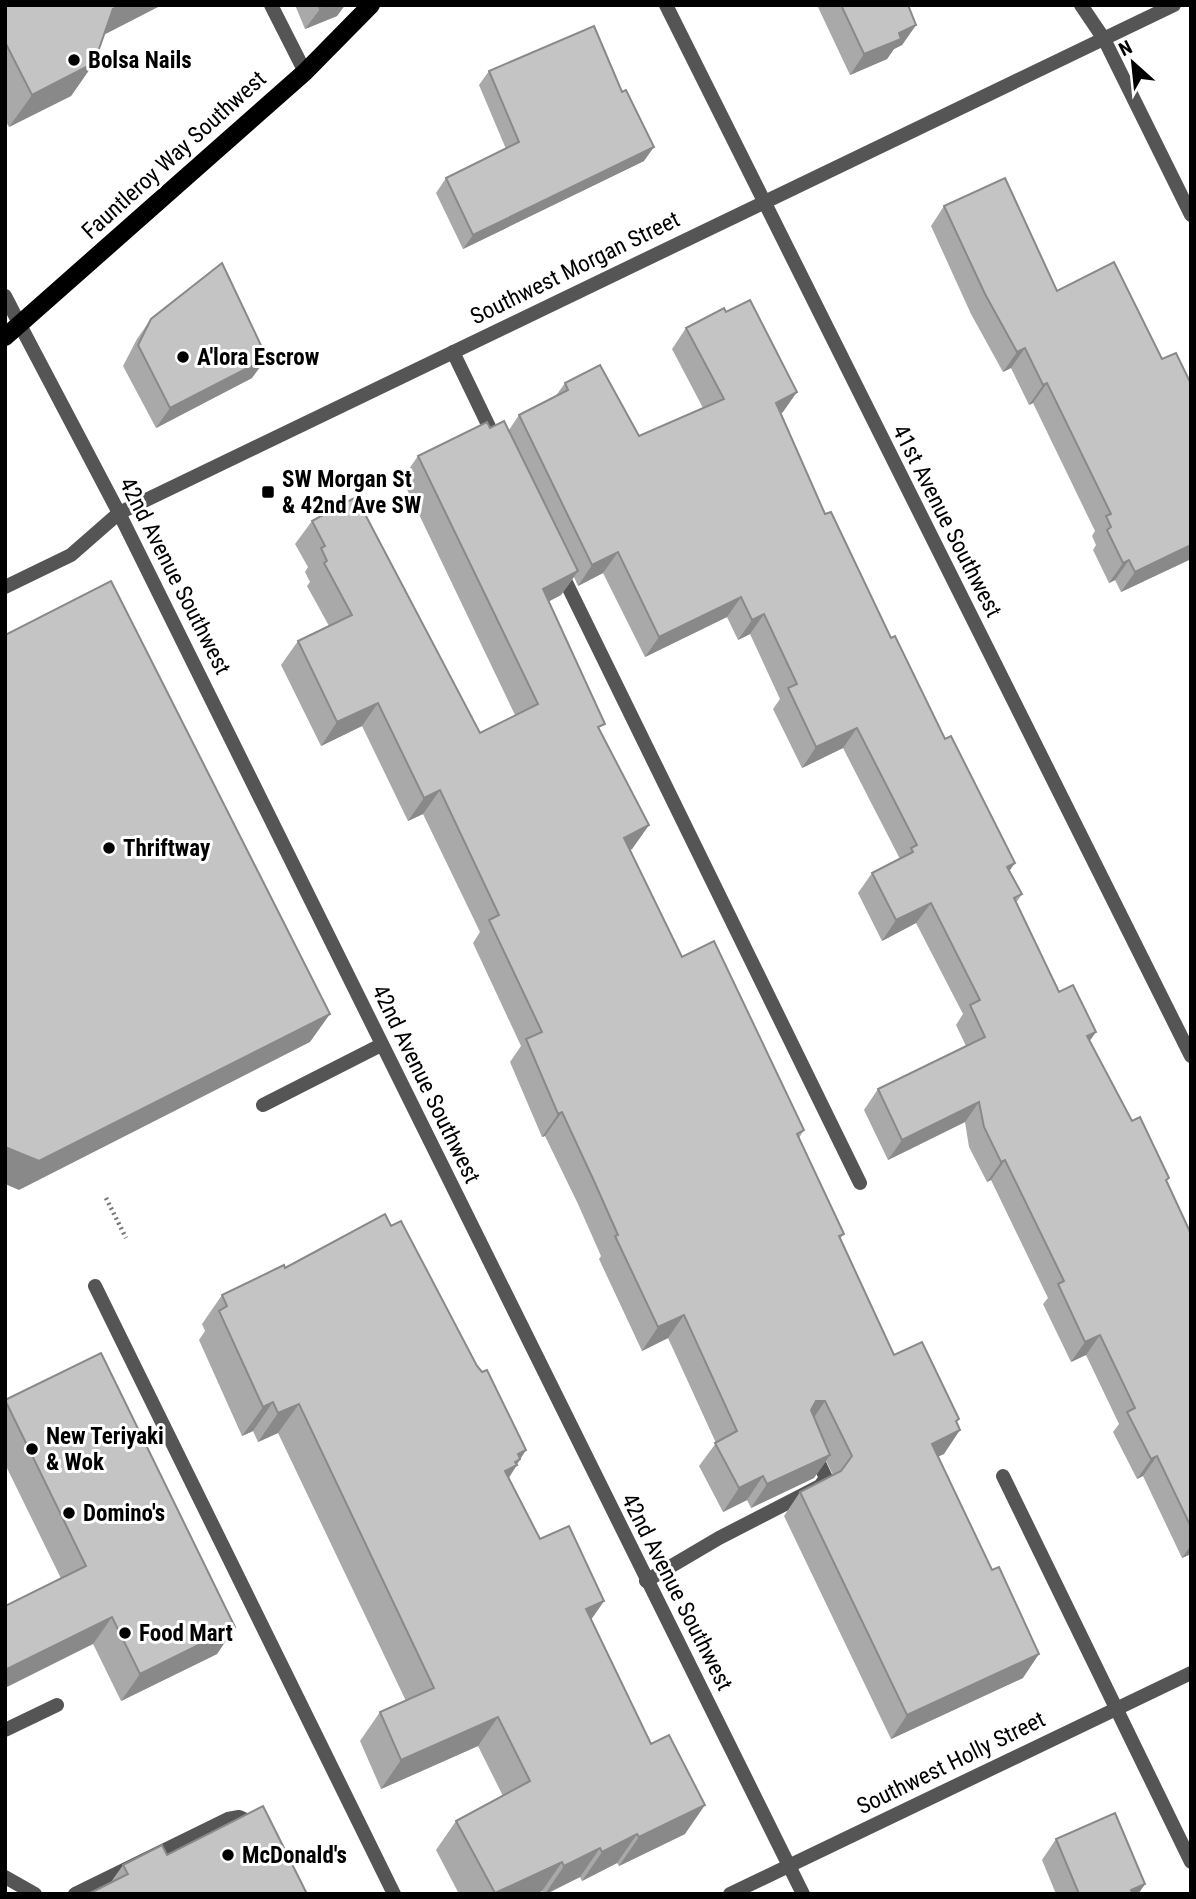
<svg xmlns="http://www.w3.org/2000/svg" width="1196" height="1899" font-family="'Roboto Condensed',sans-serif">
	<rect width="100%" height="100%" fill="#fff"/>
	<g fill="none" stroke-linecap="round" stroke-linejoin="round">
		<!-- path -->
		<path stroke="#777" stroke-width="4.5" stroke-dasharray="2 3.5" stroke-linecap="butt" d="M106 1198 126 1238"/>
		<!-- service -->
		<g stroke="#555" stroke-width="14">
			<path d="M271 5 305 72"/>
			<path d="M1081 5 1104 39 1191 215"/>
			<path d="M453 352 494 437"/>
			<path d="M559 568 860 1183"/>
			<path d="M263 1105 381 1045"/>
			<path d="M95 1286 394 1894"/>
			<path d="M1003 1476 1191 1862"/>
			<path d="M646 1581 719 1538 820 1486 826 1478 814 1453"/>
			<path d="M5 1730 57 1705"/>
			<path d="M5 1877 35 1894"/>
			<path d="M75 1894 228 1819 239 1817 257 1825"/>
		</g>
		<!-- minor -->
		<g stroke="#555" stroke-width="14">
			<path d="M666 5 1191 1056"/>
			<path d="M5 296 20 325"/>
			<path d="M119 513 803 1894"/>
			<path d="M730 1894 1191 1673"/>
		</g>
		<!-- tertiary -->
		<g stroke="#555" stroke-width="14">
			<path d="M20 325 119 513"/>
			<path d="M5 587 71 555 119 513 1174 5"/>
		</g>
		<!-- primary -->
		<path stroke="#000" stroke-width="18" d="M5 337 305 72 371 5"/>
	</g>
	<!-- wall -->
	<g fill="#a9a9a9">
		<path d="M5 5 104 35 94 63 71 96 9 127 5 120Z"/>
		<path d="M295 5H345L337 16 305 29Z"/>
		<path d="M817 5H908L916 25 902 45 894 49 887 59 850 75Z"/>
		<path d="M489 71 622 92 644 161 463 249 436 193 446 178 506 149 479 85Z"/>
		<path d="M944 206 1057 291 1162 359 1191 384V559L1121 592 1115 580 1109 583 1093 550 1096 545 1092 536 1095 531 1033 403 1029 405 1011 368 1003 372 971 314 931 226Z"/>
		<path d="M151 319 252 378 156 428 123 366 137 339Z"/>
		<path d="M686 328 783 412 781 413 825 514 891 638 1022 894 1016 903 1059 992 1096 1032 1089 1041 1132 1121 1167 1182 1191 1234V1554L1182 1558 1143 1476 1137 1479 1113 1432 1119 1424 1086 1355 1071 1362 1043 1304 1048 1298 991 1180 987 1182 969 1147 965 1122 888 1160 864 1110 878 1089 966 1046 956 1025 963 1014 916 923 882 941 858 893 872 873 900 859 843 748 802 768 773 709 780 699 750 634 738 640 727 617 645 657 603 573 578 586 574 577 561 595 549 601 600 731 649 825 632 849 630 850 682 957 804 1130 799 1138 844 1234 840 1239 894 1355 957 1423 944 1454 938 1456 1023 1678 891 1739 784 1516 800 1492 833 1475 826 1461 814 1478 751 1508 747 1500 723 1512 699 1466 716 1443 668 1338 642 1351 599 1259 601 1256 578 1204 545 1136 542 1137 510 1062 521 1046 473 943 480 932 423 814 408 821 362 726 321 746 281 665 298 641 329 626 307 586 310 582 305 572 308 567 295 544 312 521 480 733 515 715 402 479 418 456 490 428 509 430 519 415 555 397 565 383 639 436 703 408 672 349Z"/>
		<path d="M391 1226 477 1366 526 1450 509 1478 540 1539 604 1601 591 1619 685 1834 619 1866 617 1863 582 1881 580 1877 547 1894H543L542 1891 537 1894H459L436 1850 456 1821 503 1796 478 1746 381 1789 360 1741 380 1712 406 1701 278 1433 258 1442 253 1431 242 1436 199 1340 205 1331 202 1324 222 1295 285 1268Z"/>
		<path d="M5 1400 235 1627 217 1654 121 1701 5 1464Z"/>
		<path d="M1056 1839 1145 1884 1138 1894H1056L1042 1860Z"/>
		<path d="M167 1855 111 1882 123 1865Z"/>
	</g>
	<!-- shaded-wall -->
	<g fill="#898989">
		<path d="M120 5H162L90 42 113 9Z"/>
		<path d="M328 5H345L337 16 305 29 320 9Z"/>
		<path d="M916 25 902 45 894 49 887 59 850 75 864 54 899 33Z"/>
		<path d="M94 63 71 96 9 127 32 95Z"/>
		<path d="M654 147 644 161 463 249 473 235Z"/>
		<path d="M1025 348 1011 368 1003 372 1017 352Z"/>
		<path d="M267 358 252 378 156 428 170 408Z"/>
		<path d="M1047 383 1033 403 1029 405 1043 385Z"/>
		<path d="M797 392 783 412 762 423 776 403Z"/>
		<path d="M1191 545V559L1121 592 1135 572Z"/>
		<path d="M618 552 603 573 578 586 592 565Z"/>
		<path d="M1129 560 1115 580 1109 583 1123 563Z"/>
		<path d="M578 571 561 595 527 613 543 589Z"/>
		<path d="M741 597 727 617 645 657 659 637Z"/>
		<path d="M764 614 750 634 738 640 752 620Z"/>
		<path d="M378 703 362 726 321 746 337 722Z"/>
		<path d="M857 728 843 748 802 768 816 747Z"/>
		<path d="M440 790 423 814 408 821 424 798Z"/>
		<path d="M649 825 632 849 608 862 624 838Z"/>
		<path d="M1015 863 1001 883 1007 867Z"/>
		<path d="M931 903 916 923 882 941 896 920Z"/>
		<path d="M330 1014 310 1042 19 1190 5 1184V1147Z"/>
		<path d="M1096 1032 1082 1052 1087 1036Z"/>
		<path d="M979 1102 965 1122 888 1160 902 1140Z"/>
		<path d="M562 1112 545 1136 542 1137 558 1114Z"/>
		<path d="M1005 1160 991 1180 987 1182 1001 1162Z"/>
		<path d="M684 1315 668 1338 642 1351 658 1327Z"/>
		<path d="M1100 1335 1086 1355 1071 1362 1085 1342Z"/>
		<path d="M816 1401H825L809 1425H799Z"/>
		<path d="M273 1402 253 1431 242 1436 263 1407Z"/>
		<path d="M299 1404 278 1433 258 1442 278 1413Z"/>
		<path d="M959 1419 947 1436 960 1430 944 1454 916 1467 932 1444 956 1421Z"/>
		<path d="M526 1450 515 1466 517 1465 497 1494 485 1500 518 1454Z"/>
		<path d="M830 1455 814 1478 751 1508 767 1484Z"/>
		<path d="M1157 1456 1143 1476 1137 1479 1151 1459Z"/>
		<path d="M763 1476 747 1500 723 1512 739 1488Z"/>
		<path d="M1191 1545V1554L1182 1558Z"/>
		<path d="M604 1601 584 1630 586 1609Z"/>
		<path d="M112 1617 93 1644 5 1688V1670Z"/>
		<path d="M235 1627 217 1654 121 1701 140 1674Z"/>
		<path d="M1039 1654 1023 1678 891 1739 907 1715Z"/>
		<path d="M498 1717 478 1746 381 1789 401 1760Z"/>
		<path d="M705 1805 685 1834 619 1866 639 1837Z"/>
		<path d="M637 1834 617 1863 582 1881 602 1852Z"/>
		<path d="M600 1848 580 1877 545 1894 564 1866Z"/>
		<path d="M562 1862 542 1891 537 1894H494Z"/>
		<path d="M1145 1884 1138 1894H1129L1131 1890Z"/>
	</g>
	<!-- building -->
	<g fill="#c4c4c4" stroke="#898989" stroke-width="2">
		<path d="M5 5H120L113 9 94 63 32 95 5 42Z"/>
		<path d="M318 5H328L320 9Z"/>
		<path d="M841 5H908L916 25 899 33 901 39 864 54Z"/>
		<path d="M594 26 622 92 626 90 654 147 473 235 446 178 519 142 489 71Z"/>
		<path d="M1005 178 1057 291 1114 262 1162 359 1176 353 1191 384V545L1135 572 1129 560 1123 563 1107 530 1111 527 1106 516 1111 514 1047 383 1043 385 1025 348 1017 352 985 294 944 206Z"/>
		<path d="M222 263 267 358 170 408 138 345 151 319Z"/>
		<path d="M750 300 797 392 776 403 825 514 831 512 891 638 895 636 945 739 951 736 1015 863 1007 867 1022 894 1014 898 1059 992 1073 985 1096 1032 1087 1036 1132 1121 1140 1117 1169 1178 1166 1180 1191 1234V1527L1157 1456 1151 1459 1127 1412 1135 1408 1100 1335 1085 1342 1058 1284 1064 1281 1005 1160 1001 1162 984 1127 979 1102 902 1140 878 1089 985 1037 970 1005 980 1000 931 903 896 920 872 873 913 852 911 848 917 845 857 728 816 747 788 688 797 684 764 614 752 620 741 597 659 637 618 552 592 565 519 415 568 390 565 383 600 365 639 436 724 399 686 328 724 308 726 312Z"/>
		<path d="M504 421 578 571 543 589 605 724 598 727 649 825 624 838 682 957 714 941 804 1130 797 1134 844 1234 839 1236 894 1355 922 1342 959 1419 956 1421 960 1430 932 1444 992 1570 999 1567 1039 1654 907 1715 800 1492 841 1471 852 1456 825 1401H816L811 1410 830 1455 767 1484 763 1476 739 1488 715 1443 737 1431 684 1315 658 1327 615 1236 618 1235 594 1181 562 1112 558 1114 526 1039 542 1032 489 920 499 915 440 790 424 798 378 703 337 722 298 641 352 615 324 563 327 561 321 548 325 546 312 521 356 497 480 733 538 704 418 456 487 422 490 428Z"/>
		<path d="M111 581 330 1014 39 1161 5 1147V635Z"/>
		<path d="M385 1214 391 1226 401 1221 477 1366 482 1372 487 1370 526 1450 518 1454 520 1459 515 1462 517 1465 505 1471 540 1539 569 1526 604 1601 586 1609 651 1744 669 1735 705 1805 639 1837 637 1834 602 1852 600 1848 564 1866 562 1862 495 1893 456 1821 530 1781 498 1717 401 1760 380 1712 434 1688 299 1404 278 1413 273 1402 263 1407 219 1311 227 1306 222 1295 284 1265 285 1268Z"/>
		<path d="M101 1353 235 1627 140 1674 112 1617 5 1670V1606L86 1566 5 1400Z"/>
		<path d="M263 1806 307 1894H88L128 1874 123 1865 162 1845 167 1855Z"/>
		<path d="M1115 1813 1145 1884 1131 1890 1133 1894H1079L1056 1839Z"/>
	</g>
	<!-- markers -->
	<g fill="#000" stroke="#fff" stroke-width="2.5">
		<circle cx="74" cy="60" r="7"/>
		<circle cx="183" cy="357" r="7"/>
		<rect x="261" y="485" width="14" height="14" rx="3.5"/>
		<circle cx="109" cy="848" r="7"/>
		<circle cx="32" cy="1449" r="7"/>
		<circle cx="69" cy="1513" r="7"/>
		<circle cx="125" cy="1633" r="7"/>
		<circle cx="228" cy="1855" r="7"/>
	</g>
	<g text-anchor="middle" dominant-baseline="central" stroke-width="6" stroke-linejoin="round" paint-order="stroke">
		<!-- poi labels -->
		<g font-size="23" font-weight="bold" fill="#000" stroke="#fff" text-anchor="start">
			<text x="88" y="60">Bolsa Nails</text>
			<text x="197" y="357">A'lora Escrow</text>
			<text x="282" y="479">SW Morgan St<tspan x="282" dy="26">&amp; 42nd Ave SW</tspan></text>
			<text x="123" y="848">Thriftway</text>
			<text x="46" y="1436">New Teriyaki<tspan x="46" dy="26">&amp; Wok</tspan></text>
			<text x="83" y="1513">Domino's</text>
			<text x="139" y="1633">Food Mart</text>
			<text x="242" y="1855">McDonald's</text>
		</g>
		<!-- street labels -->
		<g font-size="23" fill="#000" stroke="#fff">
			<text transform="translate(174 155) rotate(-42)">Fauntleroy Way Southwest</text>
			<text transform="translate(575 268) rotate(-26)">Southwest Morgan Street</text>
			<text transform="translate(947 521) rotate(63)">41st Avenue Southwest</text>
			<text transform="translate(175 576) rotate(63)">42nd Avenue Southwest</text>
			<text transform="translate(426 1084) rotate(64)">42nd Avenue Southwest</text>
			<text transform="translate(677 1592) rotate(63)">42nd Avenue Southwest</text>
			<text transform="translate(951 1763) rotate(-26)">Southwest Holly Street</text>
		</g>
	</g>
	<!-- border -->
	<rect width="1196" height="1899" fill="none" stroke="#000000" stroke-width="14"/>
	<!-- north arrow -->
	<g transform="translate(1133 63) rotate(333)" stroke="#ffffff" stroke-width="5" paint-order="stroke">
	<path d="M0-5L12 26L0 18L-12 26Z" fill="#000000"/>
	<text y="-10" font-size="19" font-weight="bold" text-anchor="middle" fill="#000000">N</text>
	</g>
</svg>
